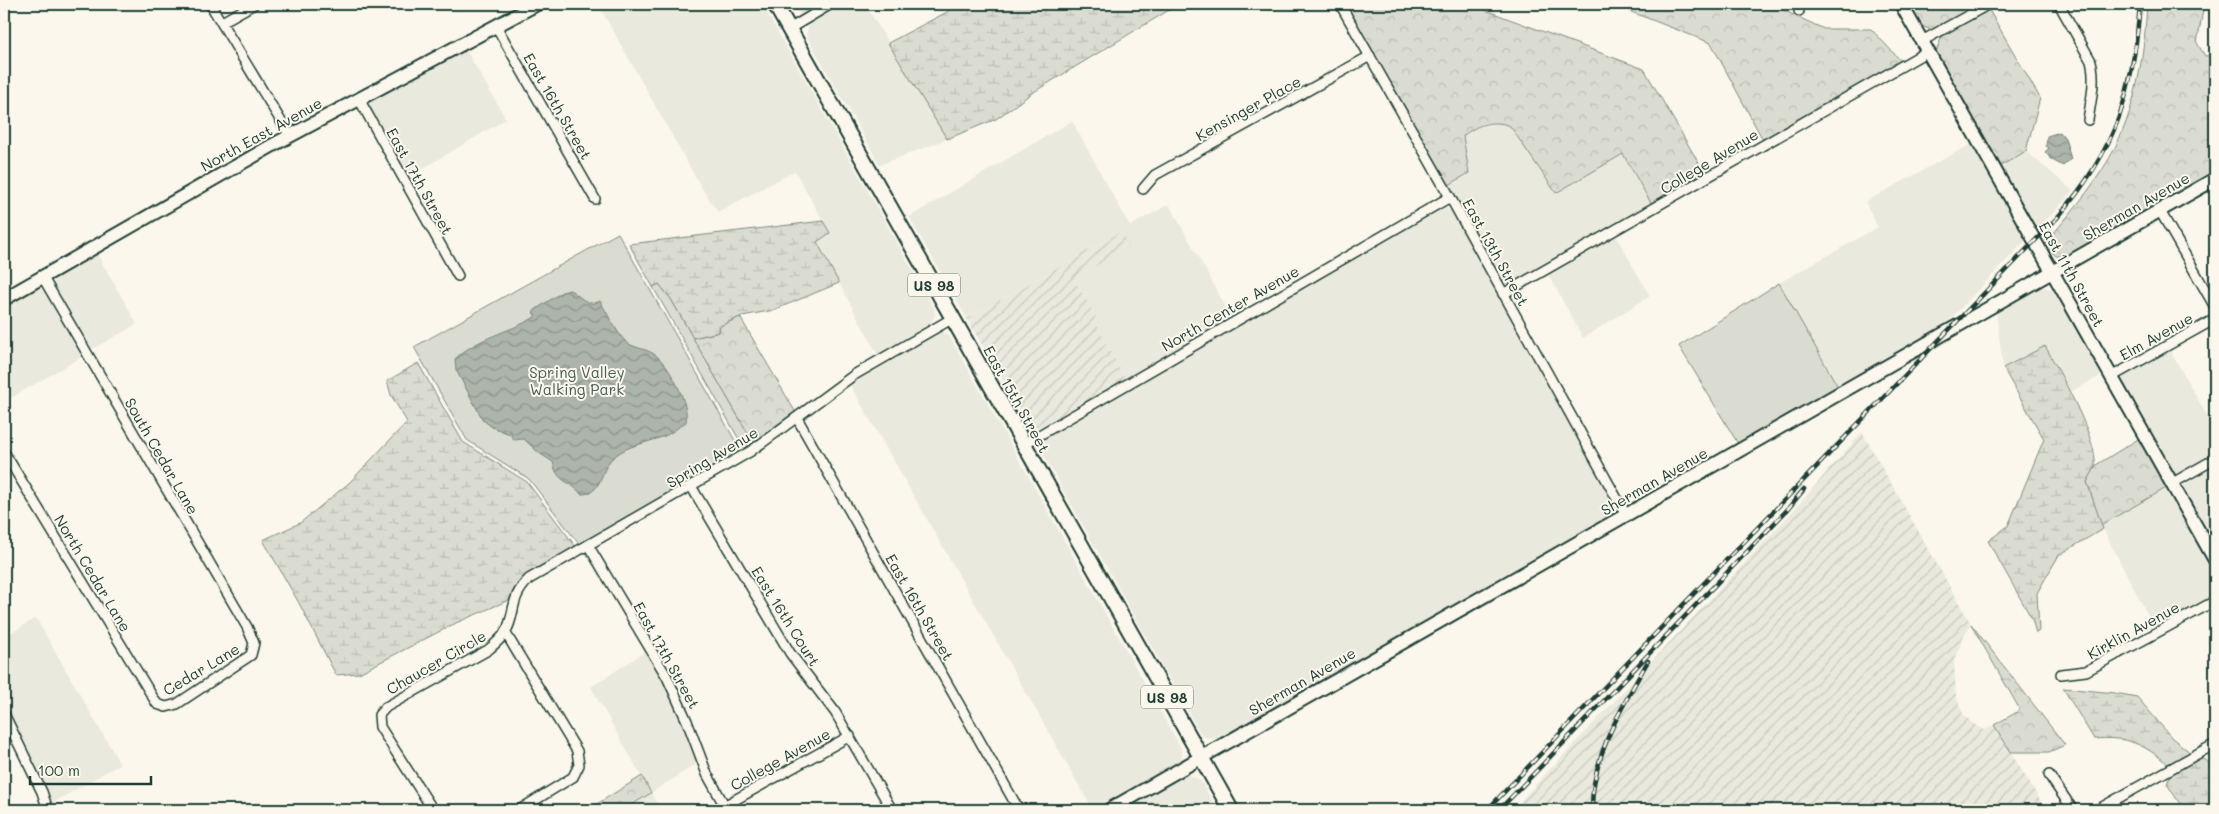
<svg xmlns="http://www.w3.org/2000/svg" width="2219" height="814" font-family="Mali,sans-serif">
	<defs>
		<pattern id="industrial-furrows" width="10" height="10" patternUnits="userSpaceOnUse" patternTransform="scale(1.25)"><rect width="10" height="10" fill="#eae9de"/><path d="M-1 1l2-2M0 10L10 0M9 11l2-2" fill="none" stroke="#c8c9bf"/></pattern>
		<pattern id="forest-crowns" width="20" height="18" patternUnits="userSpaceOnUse" patternTransform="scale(1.25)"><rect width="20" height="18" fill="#dbdcd1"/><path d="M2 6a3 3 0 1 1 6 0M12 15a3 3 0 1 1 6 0" fill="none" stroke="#bcbeb4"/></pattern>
		<pattern id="wetland-marsh" width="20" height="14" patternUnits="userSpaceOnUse" patternTransform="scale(1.25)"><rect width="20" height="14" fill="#dbdcd1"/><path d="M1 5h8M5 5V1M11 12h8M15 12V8" fill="none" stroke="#bcbeb4"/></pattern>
		<pattern id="water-waves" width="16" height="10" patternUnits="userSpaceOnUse" patternTransform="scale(1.25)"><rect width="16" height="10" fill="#adb4aa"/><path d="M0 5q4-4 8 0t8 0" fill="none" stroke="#8c948b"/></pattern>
	</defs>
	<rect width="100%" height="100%" fill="#fbf7ec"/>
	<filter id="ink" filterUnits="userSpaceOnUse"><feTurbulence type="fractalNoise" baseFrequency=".02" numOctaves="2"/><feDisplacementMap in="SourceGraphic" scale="10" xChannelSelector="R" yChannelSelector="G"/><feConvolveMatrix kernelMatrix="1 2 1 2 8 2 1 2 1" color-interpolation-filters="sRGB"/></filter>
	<g filter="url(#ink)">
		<!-- built -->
		<g fill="#eae9de">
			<path d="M598 4H762L934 308 935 315 930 324 878 355 817 242 830 233 795 171 718 212 701 187Z"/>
			<path d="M789 4H824L806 13 800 14 792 10Z"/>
			<path d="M838 4H865L947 139 880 165 806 35 809 24Z"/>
			<path d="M466 50 506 119 407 178 369 108V104L372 99Z"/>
			<path d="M1072 121 1130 226 1169 204 1232 318 1125 379 1094 319 1096 317 1074 279 1128 246 1120 232 967 319 909 217Z"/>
			<path d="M1502 122 1510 126 1556 193 1623 154 1651 203 1611 228 1505 288 1449 185 1469 173 1463 136 1471 129Z"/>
			<path d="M1973 143 2027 239 1940 330 1838 387 1779 283 1878 227 1865 202Z"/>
			<path d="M2026 151 2073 191 2037 231 2001 166Z"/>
			<path d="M1443 207 1453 212 1614 503V513L1610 517 1226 735 1215 739 1205 737 1200 733 1040 449 1041 441 1075 419Z"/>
			<path d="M1616 236 1650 296 1583 338 1548 274Z"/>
			<path d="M96 252 137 324 91 350 54 289 53 284 57 276Z"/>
			<path d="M2039 286 2051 289 2058 296 2102 375 2070 392 2045 346 2003 368 1996 311Z"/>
			<path d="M35 288 43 289 47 293 83 356 4 402V306Z"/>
			<path d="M942 331 949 335 1181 748 1182 756 1174 767 1101 810H1093L849 383 877 365Z"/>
			<path d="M2169 349 2215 429V455L2177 475 2171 473 2121 382 2126 373Z"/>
			<path d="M2215 463V550L2181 490 2183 484 2188 479Z"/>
			<path d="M2168 487 2215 571V597L2155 629 2101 525Z"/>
			<path d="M36 618 120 764 49 805 4 711V637Z"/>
			<path d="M646 651 662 679 683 723 698 763 651 793 661 810H623L651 793 591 687Z"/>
			<path d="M1187 775 1194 777 1201 781 1217 810H1118L1180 776Z"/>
		</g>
		<!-- industrial -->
		<g fill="url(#industrial-furrows)">
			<path d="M1120 232 1129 246 1074 279 1096 317 1094 319 1125 379 1044 427 1029 426 967 319Z"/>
			<path d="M1862 432 1971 624 1964 635 1954 663 1956 696 1963 714 1973 724 1985 730 1994 725 2046 810H1512L1793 511Z"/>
		</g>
		<!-- green -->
		<g fill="#dbdcd1" stroke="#7d8c82">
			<path d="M618 233 742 453 579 544 529 479 467 440 414 347Z"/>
			<path d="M1779 283 1838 387 1740 447 1679 346Z"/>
			<path d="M659 284 671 299 754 444 745 450 653 287Z"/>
		</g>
		<!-- forest -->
		<g fill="url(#forest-crowns)" stroke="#7d8c82">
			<path d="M1346 4H1469L1644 69 1704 172 1651 203 1623 154 1556 193 1510 126C1495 119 1475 125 1463 136L1469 173 1449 185Z"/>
			<path d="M1611 4H1770L1824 29H1871L1901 61 1763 140 1711 43Z"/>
			<path d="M1908 4H1979L1933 31 1920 25Z"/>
			<path d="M2147 4H2204L2197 43 2205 56 2215 55V175L2069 256H2056L2044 245C2067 217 2091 190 2109 159 2136 112 2144 57 2147 4Z"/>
			<path d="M1989 10 2040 98 2026 151 2001 166 1936 52 1942 36Z"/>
			<path d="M740 317 796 413 754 444 693 338 719 332 720 326Z"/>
			<path d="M2140 438 2168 487 2101 525 2087 482 2096 465Z"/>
			<path d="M1971 624 2065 745 2049 752H2011L1994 725 2017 712 2019 708Z"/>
			<path d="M642 776 651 793 623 810H587Z"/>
		</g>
		<!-- wetland -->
		<g fill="url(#wetland-marsh)" stroke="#7d8c82">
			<path d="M962 4H1179L1032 93 996 119 947 139 888 43Z"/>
			<path d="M823 221 830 233 817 242 839 283 774 310 742 316 720 326 719 332 693 338 671 299 659 284 653 287 629 244Z"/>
			<path d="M2045 346C2058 369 2098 440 2095 465 2095 470 2089 477 2087 482L2103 529 2059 555 2037 593 2039 631 2036 633 2032 619 1988 541 2008 526 2044 439 2003 368Z"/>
			<path d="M418 363 463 442 527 482 576 547C553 560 518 572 509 600L456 623 359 673 336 675 299 603 263 540 300 523 349 483 407 422 391 395 387 381Z"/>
			<path d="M2063 688 2115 693 2137 697 2172 738 2191 753 2169 765C2144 744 2127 736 2094 739Z"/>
			<path d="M2200 757 2215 767V810H2184L2167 784 2171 774Z"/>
		</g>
		<!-- water -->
		<g fill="url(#water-waves)" stroke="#74847b">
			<path d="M2060 132 2065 138 2071 159 2063 166 2052 160 2045 152 2049 148 2046 146 2047 136Z"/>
			<path d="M570 290C581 296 587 308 600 301 606 311 617 333 625 341 632 348 645 348 654 354 669 364 690 404 686 422 678 427 671 434 662 437 647 443 628 445 615 456 599 467 604 495 581 494 570 480 557 483 553 462L539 453 524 439 514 440 510 434 492 427 483 420 456 370 455 359C478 337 508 333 535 317V314L533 313 535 310 562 292Z"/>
		</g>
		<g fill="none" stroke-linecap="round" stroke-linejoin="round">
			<!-- street casing -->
			<g stroke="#1f3d34" stroke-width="12">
				<g id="street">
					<path d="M210 4 290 136"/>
					<path d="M1340 4 1450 197 1626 515"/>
					<path d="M1798 4 1799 11"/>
					<path d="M2059 4 2091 61C2096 81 2091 100 2088 120"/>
					<path d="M222 22 254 4"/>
					<path d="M496 26 595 199"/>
					<path d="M789 29 831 4"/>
					<path d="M1922 41 1989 4"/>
					<path d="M359 99 458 276"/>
					<path d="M1143 189 1155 175 1370 56"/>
					<path d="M2160 211 2215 307"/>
					<path d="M1503 294 1928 51"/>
					<path d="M2111 377 2215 319"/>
					<path d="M797 418 1019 810"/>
					<path d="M1024 444 1450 197"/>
					<path d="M4 452 157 704 166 707 177 704 251 655 254 643 247 627 42 276"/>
					<path d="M2171 484 2215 459"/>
					<path d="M691 486 790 653 835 712 892 810"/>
					<path d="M588 545 667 677 687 721 707 774 727 810"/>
					<path d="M505 632 577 751 579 765 573 777 519 810"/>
					<path d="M2061 674 2086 671 2215 601"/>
					<path d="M4 714 42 792 48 810"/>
					<path d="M2049 775 2073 810"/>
					<path d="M724 806 850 736"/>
					<path d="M433 810 380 727 379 715 386 707 488 650C494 645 500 640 505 633 517 613 508 600 529 579L751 451 854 375 953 318"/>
					<path d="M2097 810 2215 744"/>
				</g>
			</g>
			<!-- secondary casing -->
			<g stroke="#1f3d34" stroke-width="16">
				<g id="secondary">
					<path d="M1901 4 2215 560"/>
					<path d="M4 299 273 145 537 4"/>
					<path d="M1109 810 2215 179"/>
				</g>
			</g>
			<!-- primary casing -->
			<g stroke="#1f3d34" stroke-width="18">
				<path id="primary" d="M775 4 1231 810"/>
			</g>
			<!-- street -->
			<use href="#street" stroke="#fbf7ec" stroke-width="9"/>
			<!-- secondary -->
			<use href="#secondary" stroke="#fbf7ec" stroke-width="12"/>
			<!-- primary -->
			<use href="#primary" stroke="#fbf7ec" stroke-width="14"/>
			<!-- rail casing -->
			<g stroke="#1f3d34" stroke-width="4.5">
				<g id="rail">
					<path d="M1487 810 1680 608 2057 218C2117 149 2133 93 2140 4"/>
					<path d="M1499 810 1787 510 1804 489"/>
					<path d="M1592 810C1591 757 1623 705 1648 661"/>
				</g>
			</g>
			<!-- rail -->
			<use href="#rail" stroke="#fbf7ec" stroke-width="2.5" stroke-dasharray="8" stroke-linecap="butt"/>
		</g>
	</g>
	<g text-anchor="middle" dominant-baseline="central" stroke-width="4" stroke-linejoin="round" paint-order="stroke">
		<!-- shield labels -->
		<g fill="#fbf7ec" stroke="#61756b" stroke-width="1">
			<rect x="908" y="273.5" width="52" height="23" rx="4"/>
			<rect x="1141" y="685.5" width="52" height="23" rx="4"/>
		</g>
		<g font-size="14" font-weight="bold" fill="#1f3d34">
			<text x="934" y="285">US 98</text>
			<text x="1167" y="697">US 98</text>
		</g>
		<!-- street labels -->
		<g font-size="15" fill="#1f3d34" stroke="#fbf7ec">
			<text transform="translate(558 106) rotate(60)">East 16th Street</text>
			<text transform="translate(1248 108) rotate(-29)">Kensinger Place</text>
			<text transform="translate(261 134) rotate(-29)">North East Avenue</text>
			<text transform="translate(1709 161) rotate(-31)">College Avenue</text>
			<text transform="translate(420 181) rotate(61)">East 17th Street</text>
			<text transform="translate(2136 206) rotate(-30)">Sherman Avenue</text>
			<text transform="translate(1496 252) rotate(61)">East 13th Street</text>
			<text transform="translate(2072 274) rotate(61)">East 11th Street</text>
			<text transform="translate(1230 308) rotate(-30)">North Center Avenue</text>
			<text transform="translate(2156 336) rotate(-29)">Elm Avenue</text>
			<text transform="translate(1017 399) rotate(61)">East 15th Street</text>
			<text transform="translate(162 456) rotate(60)">South Cedar Lane</text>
			<text transform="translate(712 457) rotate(-31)">Spring Avenue</text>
			<text transform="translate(1654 481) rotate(-30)">Sherman Avenue</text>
			<text transform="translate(93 573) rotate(59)">North Cedar Lane</text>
			<text transform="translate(920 607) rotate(60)">East 16th Street</text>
			<text transform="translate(786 616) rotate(58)">East 16th Court</text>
			<text transform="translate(2133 630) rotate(-29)">Kirklin Avenue</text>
			<text transform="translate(667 655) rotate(61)">East 17th Street</text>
			<text transform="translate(436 662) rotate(-30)">Chaucer Circle</text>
			<text transform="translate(201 669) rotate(-31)">Cedar Lane</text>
			<text transform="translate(1302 681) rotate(-30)">Sherman Avenue</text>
			<text transform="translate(780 759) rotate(-29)">College Avenue</text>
		</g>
		<!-- park labels -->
		<g font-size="15" fill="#455d53" stroke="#fbf7ec">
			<text x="577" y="372">Spring Valley<tspan x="577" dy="17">Walking Park</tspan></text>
		</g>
	</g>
	<!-- margin -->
	<rect width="2219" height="814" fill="none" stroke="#fbf7ec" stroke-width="20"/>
	<rect x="10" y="10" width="2199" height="794" fill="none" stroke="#1f3d34" stroke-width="2" filter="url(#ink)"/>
	<!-- scale -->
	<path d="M30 776v8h121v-8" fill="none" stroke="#1f3d34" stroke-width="2.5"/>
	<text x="38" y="776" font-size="15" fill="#1f3d34" stroke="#fbf7ec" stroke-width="4" paint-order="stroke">100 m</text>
</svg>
